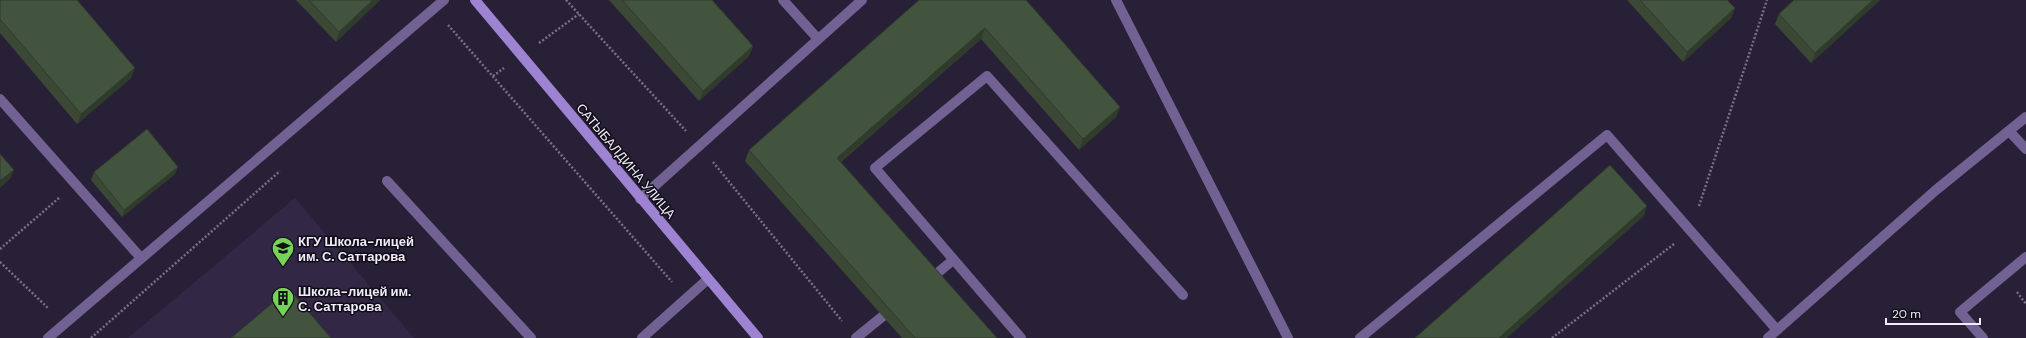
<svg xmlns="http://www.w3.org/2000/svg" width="2026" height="338" font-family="'DM Sans',sans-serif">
	<rect width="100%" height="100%" fill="#282037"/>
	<!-- built -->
	<path fill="#322845" d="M295 198 414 338H128Z"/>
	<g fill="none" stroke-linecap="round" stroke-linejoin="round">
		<!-- path -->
		<g stroke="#787285" stroke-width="2.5" stroke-dasharray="2 2" stroke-linecap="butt">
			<path d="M566 0 686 131"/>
			<path d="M448 25 672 282"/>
			<path d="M539 43 579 14"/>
			<path d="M493 76 504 68"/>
			<path d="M713 162 842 321"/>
			<path d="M1699 206 1767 0"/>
			<path d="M0 249 59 198"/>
			<path d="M0 262 49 309"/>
			<path d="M2017 292 2026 304"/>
			<path d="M91 338 280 171"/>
			<path d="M1552 338 1674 244"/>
		</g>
		<!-- lane -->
		<g stroke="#726293" stroke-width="10">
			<path d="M783 0 818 39"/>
			<path d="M1116 0 1288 338"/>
			<path d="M0 99 141 258"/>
			<path d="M2009 131 2026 149"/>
			<path d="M387 181 531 338"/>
			<path d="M640 199 862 0"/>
			<path d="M928 281 953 260"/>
			<path d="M642 338 708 279"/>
			<path d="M856 338 893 308"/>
			<path d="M1021 338 875 168 987 76 1183 295"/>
			<path d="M1360 338 1607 135 1777 330"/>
			<path d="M1983 338 1960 312 2026 257"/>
		</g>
		<!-- street -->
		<g stroke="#726293" stroke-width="10">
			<path d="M48 338 444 0"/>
			<path d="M1768 338 1936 190 2026 117"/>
		</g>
		<!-- secondary -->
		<path stroke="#9e83d3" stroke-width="10" d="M475 0 758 338"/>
	</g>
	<!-- wall -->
	<g fill="#3a4835">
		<path d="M0 0 131 78 77 124 0 33Z"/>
		<path d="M296 0H380L336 42Z"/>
		<path d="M609 0H712L753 46 749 56 699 101Z"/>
		<path d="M1026 0 1120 107 1116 117 1079 150 981 39 841 162 997 338H902L745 161 749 150Z"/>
		<path d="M1627 0H1727L1735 8 1731 18 1683 62Z"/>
		<path d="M1794 0H1880L1811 63 1775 24 1779 14Z"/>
		<path d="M94 172 175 174 122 217 91 180Z"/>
	</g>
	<!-- shaded-wall -->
	<g fill="#2f3b2b">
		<path d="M373 0H380L336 42 339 32Z"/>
		<path d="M1873 0H1880L1811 63 1815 53Z"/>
		<path d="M1735 8 1731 18 1683 62 1687 52Z"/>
		<path d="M985 28 981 39 833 168 837 158Z"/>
		<path d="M753 46 749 56 699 101 703 91Z"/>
		<path d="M135 68 131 78 77 124 81 114Z"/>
		<path d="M1120 107 1116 117 1079 150 1083 139Z"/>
		<path d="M178 167 175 174 122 217 124 210Z"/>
		<path d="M14 170 10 179 0 188V181Z"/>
		<path d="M1647 206 1644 216 1507 338H1499Z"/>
	</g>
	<!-- building -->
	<g fill="#43543e" stroke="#2f3b2b">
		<path d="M0 0H77L135 68 81 114 0 19Z"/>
		<path d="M309 0H373L339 32Z"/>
		<path d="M622 0H712L753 46 703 91Z"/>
		<path d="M919 0H1026L1120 107 1083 139 985 28 837 158 997 338H915L749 150Z"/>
		<path d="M1640 0H1727L1735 8 1687 52Z"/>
		<path d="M1794 0H1873L1815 53 1779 14Z"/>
		<path d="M147 129 178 167 124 210 94 172Z"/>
		<path d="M0 154 14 170 0 181Z"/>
		<path d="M1610 165 1647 206 1499 338H1415Z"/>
		<path d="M289 289 331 338H231Z"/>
	</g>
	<!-- icons -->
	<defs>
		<g id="school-pin" transform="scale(1.15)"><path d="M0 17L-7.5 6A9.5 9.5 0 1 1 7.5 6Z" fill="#77d259" stroke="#0f0c16"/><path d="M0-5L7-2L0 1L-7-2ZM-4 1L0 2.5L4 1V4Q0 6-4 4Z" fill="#111"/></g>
		<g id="building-pin" transform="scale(1.15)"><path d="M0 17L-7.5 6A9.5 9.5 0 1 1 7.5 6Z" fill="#77d259" stroke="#0f0c16"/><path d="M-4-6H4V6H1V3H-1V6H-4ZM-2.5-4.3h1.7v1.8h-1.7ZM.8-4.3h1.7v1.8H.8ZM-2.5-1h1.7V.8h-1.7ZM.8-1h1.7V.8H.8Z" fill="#111"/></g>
	</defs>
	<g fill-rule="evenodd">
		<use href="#school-pin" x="283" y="248"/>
		<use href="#building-pin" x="283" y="298"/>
	</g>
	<g text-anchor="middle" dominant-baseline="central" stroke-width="3" stroke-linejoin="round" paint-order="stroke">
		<!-- street labels -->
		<g font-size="13" fill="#f0ecfb" stroke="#0f0c16">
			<text transform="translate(626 161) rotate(50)">САТЫБАЛДИНА УЛИЦА</text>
		</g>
		<!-- poi labels -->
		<g font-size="13" font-weight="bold" fill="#f0ecfb" stroke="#0f0c16" text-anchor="start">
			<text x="298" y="241">КГУ Школа-лицей<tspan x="298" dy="15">им. С. Саттарова</tspan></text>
			<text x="298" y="291">Школа-лицей им.<tspan x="298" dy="15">С. Саттарова</tspan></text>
		</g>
	</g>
	<!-- scale -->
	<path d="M1886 318v6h94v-6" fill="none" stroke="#f0ecfb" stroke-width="2"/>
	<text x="1892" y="318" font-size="12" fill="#f0ecfb" stroke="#0f0c16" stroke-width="3" paint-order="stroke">20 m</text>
</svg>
